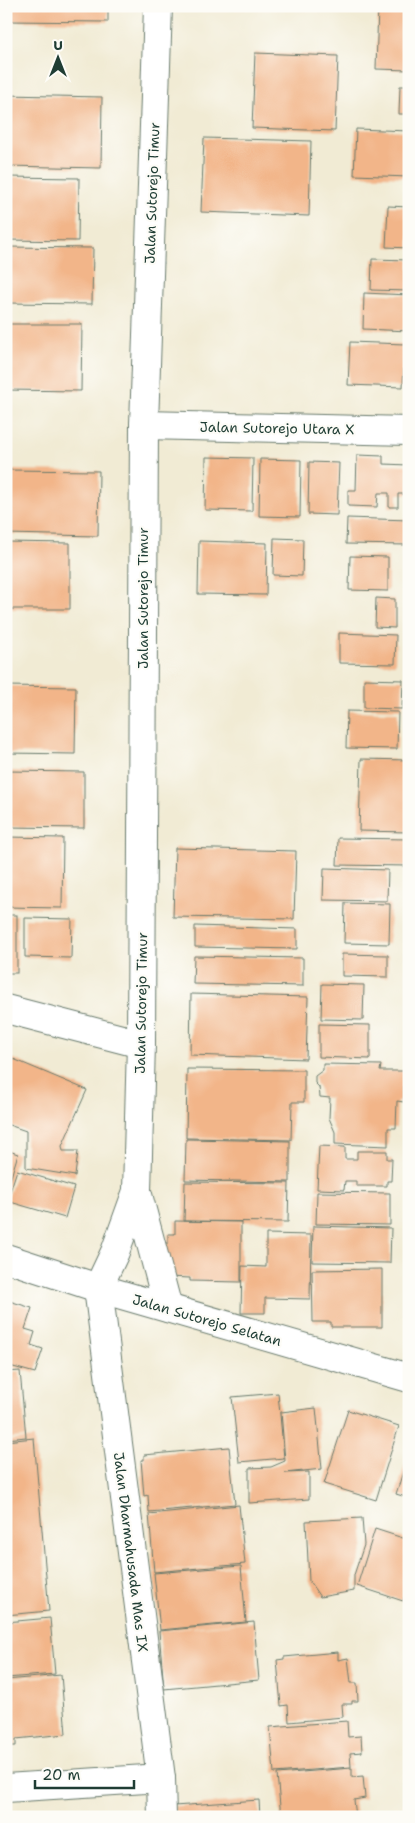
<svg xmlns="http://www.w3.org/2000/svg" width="415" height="1823" font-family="'Shantell Sans',sans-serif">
	<rect width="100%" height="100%" fill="#fdfcf7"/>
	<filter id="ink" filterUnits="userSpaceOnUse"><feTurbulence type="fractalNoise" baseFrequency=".02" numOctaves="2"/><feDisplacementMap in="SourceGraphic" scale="10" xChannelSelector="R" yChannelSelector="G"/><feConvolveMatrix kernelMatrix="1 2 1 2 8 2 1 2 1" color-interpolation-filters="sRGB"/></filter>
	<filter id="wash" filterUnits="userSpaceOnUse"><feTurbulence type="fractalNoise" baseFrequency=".0096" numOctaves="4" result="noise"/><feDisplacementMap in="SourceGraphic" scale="20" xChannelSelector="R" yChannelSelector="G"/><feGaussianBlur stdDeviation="1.12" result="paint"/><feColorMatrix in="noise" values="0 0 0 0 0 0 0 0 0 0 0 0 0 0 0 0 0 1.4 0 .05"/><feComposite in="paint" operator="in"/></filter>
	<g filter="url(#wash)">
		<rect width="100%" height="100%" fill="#f1ebd4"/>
		<g id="blocks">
			<!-- building -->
			<g fill="#f2b589">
				<path d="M6 6H108V22L6 21Z"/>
				<path d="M378 6H409V70L376 69Z"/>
				<path d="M255 53 338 56 335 131 252 128Z"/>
				<path d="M400 86H409V114H399Z"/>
				<path d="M6 95 102 97 101 168 6 166Z"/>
				<path d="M356 129 409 131V177L354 175Z"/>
				<path d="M204 138 311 141 309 216 201 212Z"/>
				<path d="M6 177 79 178 78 241 6 240Z"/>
				<path d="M388 206 409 207V248L386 247Z"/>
				<path d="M6 247 93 248 92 304 6 303Z"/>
				<path d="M372 259 409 260V291L371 290Z"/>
				<path d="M364 293 409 295V331L363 329Z"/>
				<path d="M6 324H82L81 391 6 390Z"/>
				<path d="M350 342 405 344 403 387 348 385Z"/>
				<path d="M357 455 383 456V464L409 465V494H398V507H389V493H378L377 507 348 506V490H356Z"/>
				<path d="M206 457 253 458 252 511 205 510Z"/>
				<path d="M260 459 301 460 300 517 259 516Z"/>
				<path d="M309 462 339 463 337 515 308 514Z"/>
				<path d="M6 470 99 471 98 536 6 534Z"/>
				<path d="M347 518 409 520V545L346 544Z"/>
				<path d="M274 538 303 539 302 576 273 575Z"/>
				<path d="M199 541 267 543 266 595 198 594Z"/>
				<path d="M6 542 70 543V609H6Z"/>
				<path d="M350 556 388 557V591L349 590Z"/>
				<path d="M376 598 395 599V628L375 627Z"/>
				<path d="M339 633 396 635 395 664 339 663Z"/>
				<path d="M364 679 403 680 402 709 364 708Z"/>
				<path d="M6 686 76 687 75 754 6 753Z"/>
				<path d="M347 711 398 712 397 749 346 748Z"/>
				<path d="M361 759 409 760V832L359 831Z"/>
				<path d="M6 771 84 772V828L6 827Z"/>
				<path d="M6 837 63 838 62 908 6 907Z"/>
				<path d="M338 838 409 839V866L337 865Z"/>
				<path d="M175 848 296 851 294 919 173 917Z"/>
				<path d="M324 868 388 870 387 901 323 900Z"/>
				<path d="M345 903 390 904 389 944 344 943Z"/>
				<rect x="6" y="915" width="11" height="58"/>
				<path d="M25 918 72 919 71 958 25 957Z"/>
				<path d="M195 926 297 929V949L195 947Z"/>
				<path d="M342 954 388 955V977L342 976Z"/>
				<path d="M194 956 303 958V986L193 984Z"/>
				<path d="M322 984 364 985 363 1020 321 1019Z"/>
				<path d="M191 994 308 997 306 1059 190 1055Z"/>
				<path d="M319 1024 370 1025V1059L319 1057Z"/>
				<path d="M11 1058 87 1090 62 1146 63 1151H78L75 1176 26 1168V1131L6 1124V1068Z"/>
				<path d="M323 1064 381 1065 380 1071H404V1102L397 1101 396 1128H388V1146L335 1144V1132L329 1118 330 1098 320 1097 319 1087 315 1083V1076L323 1070Z"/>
				<path d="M187 1069 304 1070V1102H292L291 1140 186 1138Z"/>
				<path d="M186 1139 290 1141V1182L185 1180Z"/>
				<path d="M319 1146 345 1147V1159H357V1151H387V1159H392L391 1181H387V1186H356V1181H345L344 1190 317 1189Z"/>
				<path d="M6 1150 18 1154 7 1190H6Z"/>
				<path d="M17 1170 74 1187 65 1218 7 1201Z"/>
				<path d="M185 1182 289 1183 288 1222 184 1221Z"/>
				<path d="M317 1192 390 1193V1225L316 1224Z"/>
				<path d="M175 1221 241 1222V1282L190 1281V1278L168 1277 162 1243H168V1234H175Z"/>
				<path d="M313 1226 391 1228 390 1263 312 1262Z"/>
				<path d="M266 1234 311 1235 310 1299 265 1298V1313H241L242 1266 266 1267Z"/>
				<path d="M382 1269V1327H331V1322H313L312 1270Z"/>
				<path d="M6 1300 32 1308 25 1329 35 1332 31 1345 43 1349 35 1373 6 1365Z"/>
				<path d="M20 1371 26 1437 6 1439V1372Z"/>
				<path d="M278 1393 284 1458 239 1462 232 1397Z"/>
				<path d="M316 1408 322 1469 285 1473 309 1472V1499L249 1503V1468L271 1467 285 1461 281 1412Z"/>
				<path d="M348 1410 399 1426 376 1500 324 1484Z"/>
				<path d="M34 1438 49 1611 6 1615V1441Z"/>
				<path d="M229 1447 235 1504 149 1512 148 1495 144 1496 141 1460H144V1455Z"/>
				<path d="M408 1456H409V1498L396 1494Z"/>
				<path d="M239 1505 245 1564 154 1572 149 1514Z"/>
				<path d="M362 1518 364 1545 354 1575V1591L320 1597 309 1581 306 1521Z"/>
				<path d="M375 1529 409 1540V1582L403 1601 357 1586Z"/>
				<path d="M241 1566 246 1622 160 1630 154 1573Z"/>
				<path d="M409 1587V1602L404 1601Z"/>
				<path d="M50 1618 55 1674 6 1678V1622Z"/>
				<path d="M254 1622 259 1680 164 1689 159 1631Z"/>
				<path d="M338 1652V1660L348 1658 351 1683H357L358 1701H352V1704H342L343 1717 289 1722 288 1705 281 1706 277 1660 284 1659V1657Z"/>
				<path d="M61 1675 66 1734 16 1739V1746H6V1680Z"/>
				<path d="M347 1721 348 1737 361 1736 362 1752 350 1753 351 1767 274 1773 270 1727Z"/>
				<path d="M352 1768V1777L363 1776 365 1798 354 1800 356 1817H281L277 1774Z"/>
				<path d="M259 1800 260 1817H175L174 1806Z"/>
			</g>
		</g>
	</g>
	<g filter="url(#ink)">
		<use href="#blocks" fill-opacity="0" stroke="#687a6c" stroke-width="1"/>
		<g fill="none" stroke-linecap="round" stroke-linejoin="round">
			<!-- minor casing -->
			<g stroke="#687a6c" stroke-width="30">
				<g id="minor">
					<path d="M158 6 144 425 141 1044 137 1191 168 1308"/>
					<path d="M144 425 409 431"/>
					<path d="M6 1009 141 1044"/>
					<path d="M6 1258 98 1288 409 1378"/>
					<path d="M98 1288 161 1778 162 1817"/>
					<path d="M98 1288 115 1252 137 1191"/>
					<path d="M6 1788 161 1778"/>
				</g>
			</g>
			<!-- minor -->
			<use href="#minor" stroke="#fff" stroke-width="28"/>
		</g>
	</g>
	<g text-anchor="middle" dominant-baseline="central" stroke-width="4.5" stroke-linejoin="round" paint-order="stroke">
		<!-- street labels -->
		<g font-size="14" fill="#1f3d34" stroke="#fdfcf7">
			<text transform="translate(152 193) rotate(-88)">Jalan Sutorejo Timur</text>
			<text transform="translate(277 428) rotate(1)">Jalan Sutorejo Utara X</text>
			<text transform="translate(143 598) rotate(-90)">Jalan Sutorejo Timur</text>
			<text transform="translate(141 1003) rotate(-89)">Jalan Sutorejo Timur</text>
			<text transform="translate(207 1320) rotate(16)">Jalan Sutorejo Selatan</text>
			<text transform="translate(131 1552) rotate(83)">Jalan Dharmahusada Mas IX</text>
		</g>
	</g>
	<!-- margin -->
	<rect width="415" height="1823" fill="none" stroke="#fdfcf7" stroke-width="25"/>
	<!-- north arrow -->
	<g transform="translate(58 58)" stroke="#fdfcf7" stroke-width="4" paint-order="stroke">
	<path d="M0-4L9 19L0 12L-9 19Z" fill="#1f3d34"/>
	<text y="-8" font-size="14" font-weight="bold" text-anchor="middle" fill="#1f3d34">U</text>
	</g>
	<!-- scale -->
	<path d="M35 1780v8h99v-8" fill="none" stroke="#1f3d34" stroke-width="2.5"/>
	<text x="42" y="1780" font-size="15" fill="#1f3d34" stroke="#fdfcf7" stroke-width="4" paint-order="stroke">20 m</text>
</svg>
